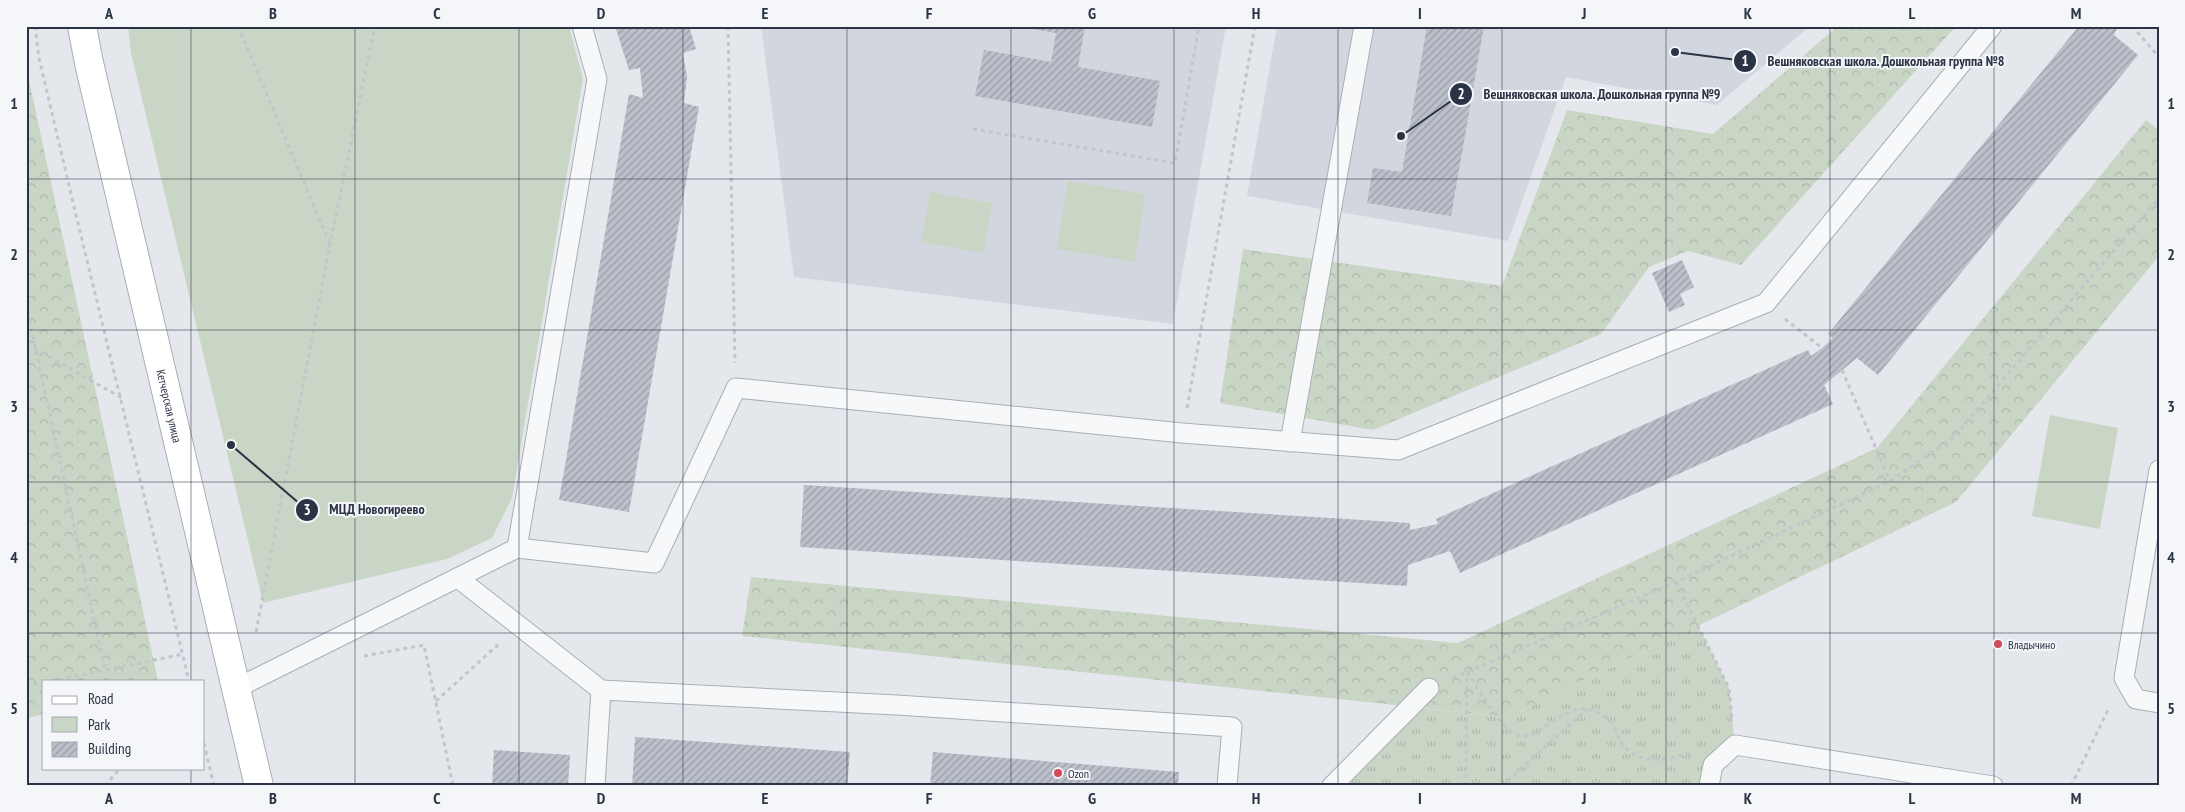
<svg xmlns="http://www.w3.org/2000/svg" width="2185" height="812" font-family="'PT Sans Narrow',sans-serif">
	<defs>
		<pattern id="grass-tufts" width="24" height="20" patternUnits="userSpaceOnUse" patternTransform="scale(1.25)"><rect width="24" height="20" fill="#c9d6c5"/><path d="M3 7l-1-3M5 7V3M7 7l1-3M15 17l-1-3M17 17v-4M19 17l1-3" fill="none" stroke="#adb8ab"/></pattern>
		<pattern id="forest-crowns" width="20" height="18" patternUnits="userSpaceOnUse" patternTransform="scale(1.25)"><rect width="20" height="18" fill="#c9d6c5"/><path d="M2 6a3 3 0 1 1 6 0M12 15a3 3 0 1 1 6 0" fill="none" stroke="#adb8ab"/></pattern>
		<pattern id="building-hatch" width="6" height="6" patternUnits="userSpaceOnUse" patternTransform="scale(1.25)"><rect width="6" height="6" fill="#bbc0ca"/><path d="M-1 1l2-2M0 6l6-6M5 7l2-2" fill="none" stroke="#989da6"/></pattern>
	</defs>
	<rect width="100%" height="100%" fill="#e4e7ec"/>
	<!-- built -->
	<g fill="#d2d6de">
		<path d="M761 26H1226L1173 324 794 277Z"/>
		<path d="M1277 26H1810L1717 105 1566 77 1508 241 1247 196Z"/>
	</g>
	<!-- grass -->
	<path fill="url(#grass-tufts)" d="M1698 626 1729 688 1735 745 1709 786H1332L1411 707 1508 717Z"/>
	<!-- forest -->
	<g fill="url(#forest-crowns)">
		<path d="M1838 26H1956L1741 265 1688 251 1649 267 1601 334 1373 430 1220 403 1243 249 1502 286 1567 110 1713 134Z"/>
		<path d="M26 66 158 681H44V714L26 718Z"/>
		<path d="M2146 120 2159 130V256L1956 502 1508 717 742 636 751 577 1458 643 1877 448Z"/>
	</g>
	<!-- green -->
	<g fill="#c9d6c5">
		<path d="M128 26H569L583 79 512 498 492 538 447 559 263 603 131 53Z"/>
		<path d="M1068 181 1145 194 1135 262 1057 249Z"/>
		<path d="M930 192 992 203 983 253 921 242Z"/>
		<path d="M2050 415 2118 428 2100 529 2032 516Z"/>
	</g>
	<!-- building -->
	<g fill="url(#building-hatch)">
		<path d="M615 26H689L696 49 683 53 687 77 684 103 699 107 629 512 559 500 629 94 643 98 640 68 629 70Z"/>
		<path d="M1033 26H1085L1078 67 1160 81 1152 127 975 96 984 50 1051 62 1056 33 1033 29Z"/>
		<path d="M1427 26H1484L1451 216 1367 203 1373 168 1402 172Z"/>
		<path d="M2079 26H2118L2114 35 2138 55 1878 375 1857 358 1824 385 1833 404 1460 573 1450 551 1408 565 1407 586 800 547 804 485 1410 523V530L1438 524 1436 519 1782 362 1808 350 1811 356 1822 348 1833 338 1828 334Z"/>
		<path d="M1682 260 1694 287 1680 294 1685 305 1669 312 1652 273Z"/>
		<path d="M635 737 850 752 847 786H632Z"/>
		<path d="M494 750 570 755 568 786H492Z"/>
		<path d="M933 752 1179 772 1178 786H930Z"/>
	</g>
	<g fill="none" stroke-linecap="round" stroke-linejoin="round">
		<!-- service casing -->
		<g stroke="#a9aeb7" stroke-width="21">
			<g id="service">
				<path d="M1290 442 1364 26"/>
				<path d="M2159 470 2124 678 2136 699 2159 703"/>
				<path d="M517 548 597 79 582 26"/>
				<path d="M458 578 601 690"/>
				<path d="M237 688 517 548 654 563 736 388 1182 433 1398 450 1766 303 1992 26"/>
				<path d="M595 786 601 690 897 705 1232 727 1227 786"/>
				<path d="M1332 786 1429 688"/>
				<path d="M1709 786 1713 765 1735 745 1993 786"/>
			</g>
		</g>
		<!-- secondary casing -->
		<g stroke="#a9aeb7" stroke-width="30">
			<g id="secondary">
				<path id="s1" d="M82 26 89 63 259 786"/>
			</g>
		</g>
		<!-- path -->
		<g stroke="#c2c5cb" stroke-width="3" stroke-dasharray="4 4" stroke-linecap="butt">
			<path d="M35 26 39 58 76 215 189 681"/>
			<path d="M238 26 330 244"/>
			<path d="M728 26 735 363"/>
			<path d="M2132 26 2159 57"/>
			<path d="M973 129 1175 163 1199 26"/>
			<path d="M26 304 105 670"/>
			<path d="M1785 319 1822 348"/>
			<path d="M26 350 35 349 122 398"/>
			<path d="M1842 370 1890 481"/>
			<path d="M1187 408 1255 26"/>
			<path d="M1676 582 1729 688 1732 719"/>
			<path d="M256 632 330 244 375 26"/>
			<path d="M364 656 424 645 453 786"/>
			<path d="M1467 672C1478 688 1495 718 1509 730 1515 736 1523 737 1531 735 1544 728 1565 712 1578 709 1590 707 1604 714 1612 723 1616 728 1617 736 1620 741 1636 766 1665 761 1689 753"/>
			<path d="M1453 678 1676 582 1890 481 1953 438 2159 198"/>
			<path d="M51 681 184 654"/>
			<path d="M26 686 44 682"/>
			<path d="M436 701 500 643"/>
			<path d="M204 743 214 786"/>
			<path d="M105 786 120 768"/>
			<path d="M1466 786 1467 673"/>
			<path d="M1502 786 1587 709"/>
			<path d="M2071 786 2109 708"/>
		</g>
		<!-- service -->
		<use href="#service" stroke="#f7f8fa" stroke-width="19"/>
		<!-- secondary -->
		<use href="#secondary" stroke="#fff" stroke-width="28"/>
	</g>
	<!-- grid -->
	<path fill="none" stroke="#2b3445" stroke-width="1" stroke-opacity="0.55" d="M191 26V681M355 26V786M519 26V786M683 26V786M847 26V786M1011 26V786M1174 26V786M1338 26V786M1502 26V786M1666 26V786M1830 26V786M1994 26V786M26 179H2159M26 330H2159M26 482H2159M26 633H2159M191 768V786"/>
	<!-- markers -->
	<g fill="#d1495b" stroke="#f4f6f9" stroke-width="2">
		<circle cx="1998" cy="644" r="5"/>
		<circle cx="1058" cy="773" r="5"/>
	</g>
	<g text-anchor="middle" dominant-baseline="central" stroke-width="4" stroke-linejoin="round" paint-order="stroke">
		<!-- street labels -->
		<g font-size="12" fill="#2b3445" stroke="#f4f6f9">
			<text stroke="none"><textPath href="#s1" startOffset="390">Кетчерская улица</textPath></text>
		</g>
		<!-- poi labels -->
		<g font-size="12" fill="#2b3445" stroke="#f4f6f9" text-anchor="start">
			<text x="2008" y="644">Владычино</text>
			<text x="1068" y="773">Ozon</text>
		</g>
	</g>
	<!-- callouts -->
	<path fill="none" stroke="#2b3445" stroke-width="2" d="M1675 52L1745 61M1401 136L1461 94M231 445L307 510"/>
	<g fill="#2b3445" stroke="#f4f6f9" stroke-width="2">
		<circle cx="1675" cy="52" r="5"/>
		<circle cx="1401" cy="136" r="5"/>
		<circle cx="231" cy="445" r="5"/>
		<circle cx="1745" cy="61" r="12"/>
		<circle cx="1461" cy="94" r="12"/>
		<circle cx="307" cy="510" r="12"/>
	</g>
	<g font-size="15" text-anchor="middle" font-weight="bold" fill="#fff">
		<text x="1745" y="66">1</text>
		<text x="1461" y="99">2</text>
		<text x="307" y="515">3</text>
	</g>
	<g font-size="14" text-anchor="middle" font-weight="bold" fill="#2b3445" stroke="#f4f6f9" stroke-width="4" stroke-linejoin="round" paint-order="stroke">
		<text x="1886" y="66">Вешняковская школа. Дошкольная группа №8</text>
		<text x="1602" y="99">Вешняковская школа. Дошкольная группа №9</text>
		<text x="377" y="514">МЦД Новогиреево</text>
	</g>
	<!-- border -->
	<rect width="2185" height="812" fill="none" stroke="#f4f6f9" stroke-width="55"/>
	<!-- legend -->
	<rect x="42" y="680" width="162" height="90" fill="#f4f6f9" stroke="#a4a8b1"/>
	<rect x="52" y="696" width="25" height="8" fill="#ffffff" stroke="#a4a8b1"/>
	<text x="88" y="704" font-size="15" fill="#2b3445">Road</text>
	<rect x="52" y="717" width="25" height="15" fill="#c9d6c5" stroke="#a4a8b1"/>
	<text x="88" y="730" font-size="15" fill="#2b3445">Park</text>
	<rect x="52" y="742" width="25" height="15" fill="url(#building-hatch)" stroke="#a4a8b1"/>
	<text x="88" y="754" font-size="15" fill="#2b3445">Building</text>
	<rect x="28" y="28" width="2130" height="756" fill="none" stroke="#2b3445" stroke-width="2"/>
	<g font-size="16" text-anchor="middle" font-weight="bold" fill="#2b3445">
		<text x="109" y="19">A</text>
		<text x="273" y="19">B</text>
		<text x="437" y="19">C</text>
		<text x="601" y="19">D</text>
		<text x="765" y="19">E</text>
		<text x="929" y="19">F</text>
		<text x="1092" y="19">G</text>
		<text x="1256" y="19">H</text>
		<text x="1420" y="19">I</text>
		<text x="1584" y="19">J</text>
		<text x="1748" y="19">K</text>
		<text x="1912" y="19">L</text>
		<text x="2076" y="19">M</text>
		<text x="14" y="109">1</text>
		<text x="2171" y="109">1</text>
		<text x="14" y="260">2</text>
		<text x="2171" y="260">2</text>
		<text x="14" y="412">3</text>
		<text x="2171" y="412">3</text>
		<text x="14" y="563">4</text>
		<text x="2171" y="563">4</text>
		<text x="14" y="714">5</text>
		<text x="2171" y="714">5</text>
		<text x="109" y="804">A</text>
		<text x="273" y="804">B</text>
		<text x="437" y="804">C</text>
		<text x="601" y="804">D</text>
		<text x="765" y="804">E</text>
		<text x="929" y="804">F</text>
		<text x="1092" y="804">G</text>
		<text x="1256" y="804">H</text>
		<text x="1420" y="804">I</text>
		<text x="1584" y="804">J</text>
		<text x="1748" y="804">K</text>
		<text x="1912" y="804">L</text>
		<text x="2076" y="804">M</text>
	</g>
</svg>
